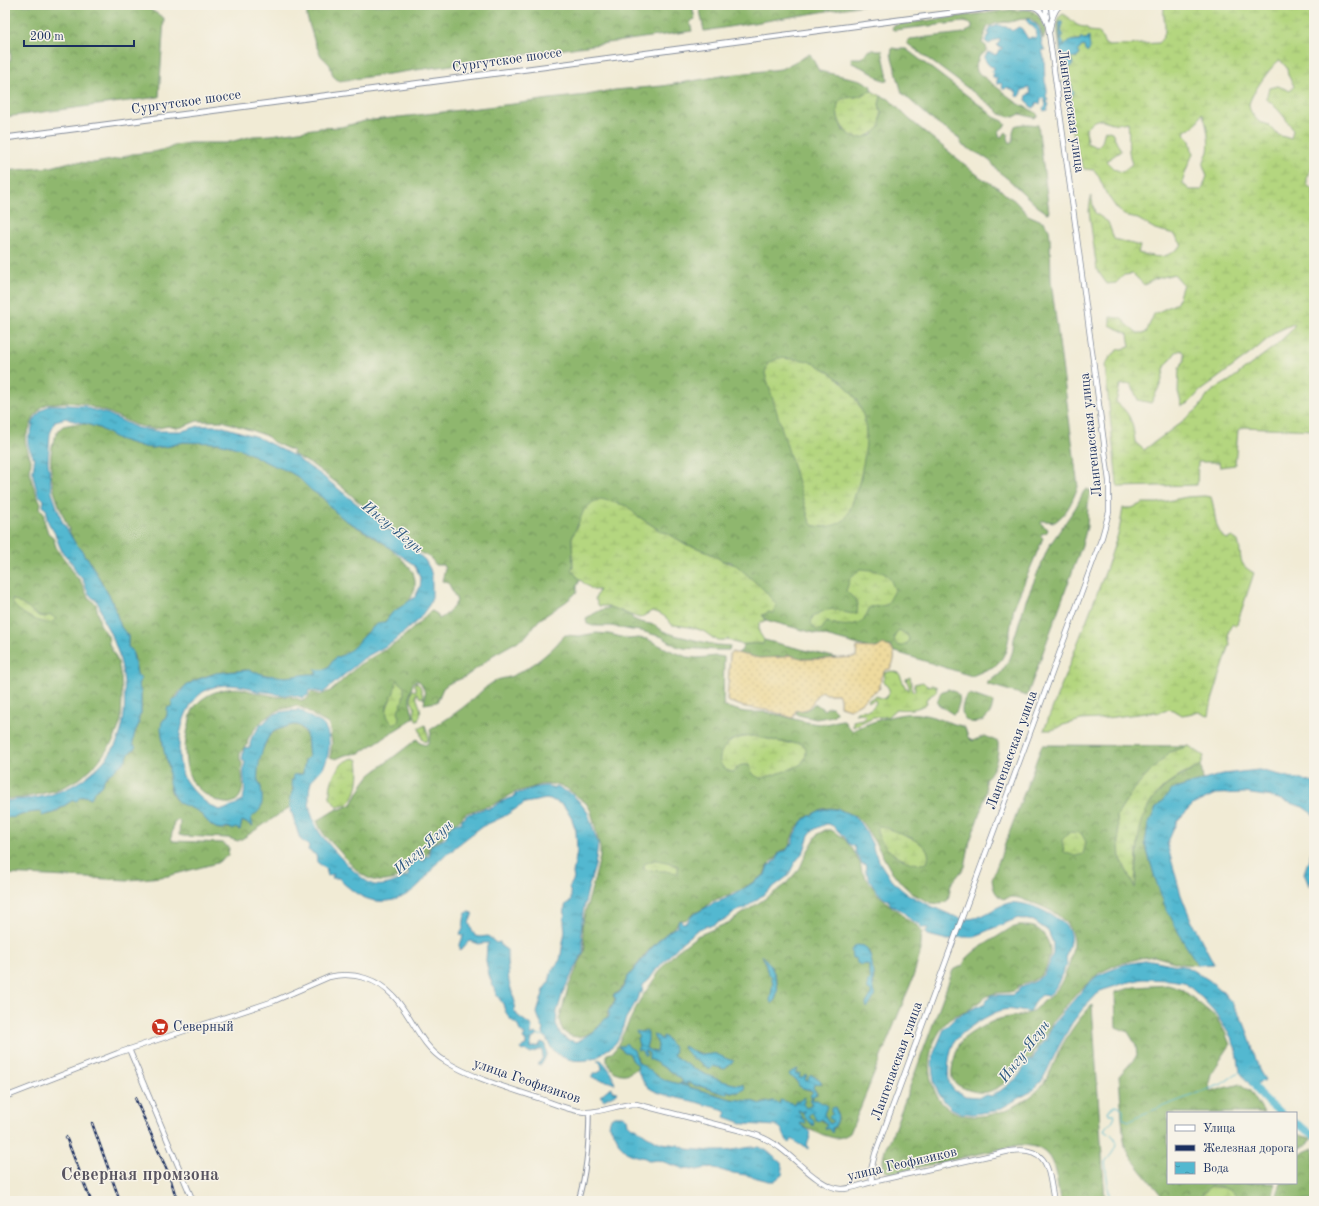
<svg xmlns="http://www.w3.org/2000/svg" width="1319" height="1206" font-family="'Old Standard TT',serif">
	<defs>
		<pattern id="forest-crowns" width="20" height="18" patternUnits="userSpaceOnUse"><rect width="20" height="18" fill="#8fb76e"/><path d="M2 6a3 3 0 1 1 6 0M12 15a3 3 0 1 1 6 0" fill="none" stroke="#74955e"/></pattern>
		<pattern id="wetland-marsh" width="20" height="14" patternUnits="userSpaceOnUse"><rect width="20" height="14" fill="#b4d67f"/><path d="M1 5h8M5 5V1M11 12h8M15 12V8" fill="none" stroke="#9ab870"/></pattern>
		<pattern id="sand-dots" width="8" height="8" patternUnits="userSpaceOnUse"><rect width="8" height="8" fill="#eeda9e"/><path d="M2 2h.1M6 6h.1" fill="none" stroke="#ccbb8a" stroke-width="1.8" stroke-linecap="round"/></pattern>
		<pattern id="water-ripples" width="26" height="14" patternUnits="userSpaceOnUse"><rect width="26" height="14" fill="#52b8d0"/><path d="M2 4q2-2 4 0t4 0M15 11q2-2 4 0t4 0" fill="none" stroke="#4396ac"/></pattern>
	</defs>
	<rect width="100%" height="100%" fill="#f7f3e8"/>
	<filter id="ink" filterUnits="userSpaceOnUse"><feTurbulence type="fractalNoise" baseFrequency=".025" numOctaves="2"/><feDisplacementMap in="SourceGraphic" scale="8" xChannelSelector="R" yChannelSelector="G"/><feConvolveMatrix kernelMatrix="1 2 1 2 8 2 1 2 1" color-interpolation-filters="sRGB"/></filter>
	<filter id="wash" filterUnits="userSpaceOnUse"><feTurbulence type="fractalNoise" baseFrequency=".012" numOctaves="4" result="noise"/><feDisplacementMap in="SourceGraphic" scale="16" xChannelSelector="R" yChannelSelector="G"/><feGaussianBlur stdDeviation="0.9" result="paint"/><feColorMatrix in="noise" values="0 0 0 0 0 0 0 0 0 0 0 0 0 0 0 0 0 1.4 0 .05"/><feComposite in="paint" operator="in"/></filter>
	<g filter="url(#wash)">
		<rect width="100%" height="100%" fill="#f1ebd5"/>
		<!-- forest -->
		<g fill="url(#forest-crowns)" stroke="#557366" fill-rule="evenodd">
			<path d="M5 5H143L164 18 159 97 5 117V61L11 60Z"/>
			<path d="M309 5H692L695 19 690 21 692 31 339 81 333 76 330 65 321 56 315 43 307 17V10Z"/>
			<path d="M699 5H864L704 31Z"/>
			<path d="M1010 10C1017 11 1024 9 1029 10 1037 11 1043 22 1045 29 1046 33 1044 36 1043 39L1040 27 1029 17 1010 22 997 23 987 27 982 43 986 46 987 50 984 53 980 55 975 67 976 71 1017 103 1035 112 1038 115 1035 118 1020 114 1014 117 1008 116 1000 114 996 109 908 44 907 42 910 39 964 33 972 29V24L964 22 894 30 892 29 893 26 900 24Z"/>
			<path d="M892 48 899 49H906L985 109 994 117 1003 121 1006 125 999 131V136L1002 137 1006 132 1008 134V138L1010 143 1013 141V132L1015 126C1022 123 1031 124 1038 125L1049 212 1047 213 1037 206 1008 179 999 172 990 161 981 155 963 146 958 137 936 123 902 93 891 54Z"/>
			<path d="M870 50H882L887 73 888 81 880 79 870 71 852 63 851 58H861Z"/>
			<path d="M810 54 819 71 861 80 870 85 872 91 868 92 861 96 842 99C834 110 838 118 843 130 856 137 858 139 873 135L881 114 879 104 881 96 889 99 909 119 980 177 1000 189 1006 195 1014 200 1028 215 1044 222 1049 230 1050 237 1051 281 1078 487C1071 503 1069 511 1055 522L1046 521H1042L1041 524 1048 529 1047 532 1040 535 1043 538 1014 607 1009 637 1006 651 1001 660 995 666 972 676 893 651 890 646 870 648 766 620 762 615 769 612 763 589 731 562 722 561 715 556 695 547 687 545 667 533 662 532 636 515 627 506 578 525 572 538 573 567 571 569 580 580 577 586V592L567 601 539 620 525 637 493 655 484 663 465 677 448 684 443 688 437 702 424 704C426 696 425 687 419 681H415L413 683 410 694V703L414 718 360 753 345 755 336 759 330 757 332 743 329 725 325 722 315 717 307 710 297 706 279 710 264 719 253 731 248 739 247 745 245 746 240 754V760L242 763C240 774 246 785 240 796 230 815 197 792 191 779 183 762 184 743 189 725 190 720 190 715 193 710 201 694 226 686 243 689 249 690 253 693 258 693 265 694 272 696 279 697 282 697 285 696 288 696 293 697 298 699 303 701L308 698 311 692 321 695 332 690 359 665 396 643 418 624 428 613 432 611 437 614 439 619C447 615 452 609 457 601L448 582 442 581 445 569 443 565H435L433 561 429 557 415 550 411 542 405 536 389 529 342 487 314 466 293 454V451L273 442 268 437 262 434 223 421H197L182 427 176 428 168 426 154 429 135 425 110 413 94 408 85 404 67 402 47 404 42 407 34 417 25 439 26 445 31 460 30 471 32 482 37 495 41 503 40 508 44 513V520L48 533 53 537 56 547 60 554 70 566 75 576 80 580 88 597 96 604 100 624 108 636 109 644 118 662 121 678 122 695 121 721 114 740 109 747 97 763 82 777 66 786 53 791 23 798 5 799V171L51 167 70 162 94 163 118 159 132 154 153 152 167 149 176 145 189 143H226L253 136 271 135 320 128 341 127 365 121 513 104 550 99 587 95 615 90 662 86 728 75 781 69ZM825 369 842 382 857 400 861 477 850 509 844 519ZM871 570 885 574 889 578 878 606 874 605 870 607 864 620 833 623 827 621 846 613 853 614 857 613C860 602 855 599 848 593ZM12 600C24 604 32 615 45 617L33 619ZM899 630 909 639 906 645 894 639 896 633ZM394 692 402 703 398 710 387 715V706Z"/>
			<path d="M72 424H87L99 428 118 439 144 447 152 448 170 446 183 442H211L219 443 241 449 270 464 281 467 298 477 311 490 323 498 332 509 345 520 384 543 402 559 413 572 415 581V589L409 602 392 613 385 622 373 629 365 635 356 646 347 654 335 658 327 669 316 672 317 674C304 675 290 678 277 677 266 676 255 671 244 671 226 670 196 676 183 688 173 696 171 712 162 722 162 732 162 742 165 752 166 757 168 762 169 767 170 777 168 789 174 798 180 806 191 805 198 811 203 816 209 825 216 828 224 832 232 824 240 830L242 821 252 826 251 818 261 787 258 781 257 769 261 753 268 737 272 732 290 725H295L300 726 307 737 309 757 305 760 303 774H299L295 780H292L293 789 290 807 245 837 238 841 228 838 183 836 179 835 180 821 178 820 174 823 171 838 173 841 223 843 229 848 228 855 217 863 168 876 151 878 129 880 5 874V817C8 817 12 818 15 817 23 814 33 811 42 812L41 815C45 815 50 814 54 813 66 807 76 792 91 798L94 792 101 786 105 778 124 762 130 752 136 747 133 744C133 737 135 731 139 724L138 720 141 713V692L138 684 141 679 137 674 134 656 128 647V636L121 627 111 599 87 557 84 556 82 550 75 543 72 538C67 523 60 510 55 494 50 478 46 438 63 426 66 425 70 425 72 424Z"/>
			<path d="M1087 489 1091 491 1088 504 1087 527 1082 545 1027 696 987 684 989 681 999 675 1004 668 1010 659 1013 650 1014 639 1026 600 1049 546 1076 507 1084 491Z"/>
			<path d="M612 607 631 616 633 619 640 622 655 625 663 631 674 635 716 645 730 646 729 650H716L684 648 676 646 662 637 641 631 631 630 611 626H593L587 624 586 618 601 610Z"/>
			<path d="M596 633 609 634 629 639 638 638 647 639 669 650 687 657 697 658 717 656 724 657 723 702 725 707C732 708 738 711 745 712 753 713 762 711 770 713 787 716 803 723 821 724 830 725 835 720 844 720L848 727 852 731C869 722 902 711 920 714 934 716 948 723 962 726L965 728 968 737 972 741 985 736 998 742C999 757 995 769 985 780L986 791 983 804 970 841 965 867 951 884 948 900 941 904 931 903 913 894 902 884 890 869 876 844 863 824 856 817 839 809 830 808 822 809 804 819 795 830 791 840V844L786 850C779 849 778 855 776 859L772 861 767 866 764 875 741 890 712 901 707 906 685 920H679L676 925 660 939 647 952 628 977 620 991 613 995 615 1000C613 1004 610 1007 609 1011 608 1012 608 1015 607 1017 597 1031 578 1045 563 1031L559 1020 563 1006 568 988 584 952 585 946 582 927 585 913 595 877 600 857V848L591 811 586 803 566 788 552 784 539 785 535 787 516 792 493 805 481 808 466 813 459 821 451 825 448 828 442 839C433 842 429 844 428 854L423 857V860L419 857C414 860 411 863 408 868 407 870 408 872 406 874 405 875 403 876 401 877 371 889 358 873 341 853 330 840 323 837 317 821L337 809H341L352 804 364 783 370 775 417 739 420 743 425 745 428 743 431 734 430 730C445 720 460 711 473 699 479 694 485 687 492 683 498 678 505 679 512 676 532 667 549 654 563 637L565 635 579 636ZM754 736 785 743 791 742 806 754 801 764 780 772 766 777 753 774 749 765C742 764 739 764 735 770L730 741 741 737ZM898 833 914 839 895 855 881 839Z"/>
			<path d="M764 640 837 658 805 659 789 655 784 657 759 658 738 653 742 650 743 645 754 643 763 644Z"/>
			<path d="M948 689C963 694 961 699 956 712L953 714 939 705 937 702 941 692Z"/>
			<path d="M970 694 993 702C991 730 956 728 963 704 964 700 965 696 970 694Z"/>
			<path d="M814 704H816L824 710 828 707H832L836 711V713L833 716 816 719 798 715 796 713 797 711C804 711 809 710 814 704Z"/>
			<path d="M1042 745 1189 746 1170 752 1131 793 1117 816 1120 857 1135 887C1137 872 1137 857 1138 841 1141 799 1165 783 1201 766L1203 780 1172 790 1145 843C1157 890 1173 924 1198 965L1182 964 1154 956 1141 958 1118 964 1099 973 1078 992 1052 1022 1046 1036 1034 1051 1032 1058C1022 1061 1023 1065 1017 1072 1012 1079 996 1090 987 1092 978 1094 955 1088 952 1078 950 1069 957 1047 962 1040 968 1034 991 1021 999 1019 1009 1016 1022 1017 1031 1012 1036 1010 1039 1006 1042 1002 1045 999 1049 998 1052 995 1064 984 1074 955 1073 940 1071 918 1045 906 1027 901 1023 899 1017 897 1012 897 1008 897 1005 900 1001 898 994 893 993 887 992 879Z"/>
			<path d="M825 830H831L843 837 853 850 860 863 862 872 877 893 893 908 899 911 905 918 920 928 922 932C919 940 921 947 919 955 917 965 914 974 911 983L850 1133C846 1136 841 1138 835 1138 828 1137 805 1129 800 1124L801 1123C802 1118 799 1115 798 1110H799L802 1112 805 1111 813 1126 807 1116 811 1111 827 1125 825 1128 829 1129 832 1132 833 1129H831L835 1127 838 1119 837 1111 833 1114V1121L831 1124 829 1123 824 1114 826 1108 817 1100H812L813 1096 816 1091 813 1088 814 1084 822 1083 819 1079 811 1075 808 1081H806L805 1079 807 1076 802 1079 798 1077 795 1074 798 1070 791 1072C793 1077 798 1086 803 1088 807 1090 809 1089 813 1092L811 1106 806 1108 799 1101 795 1104 780 1101V1104L773 1101 762 1104 750 1101 731 1099 661 1079 641 1065 638 1061 637 1056 623 1046 618 1047 625 1052 629 1053 633 1061 639 1065C634 1073 624 1077 615 1072 612 1070 609 1065 607 1062V1054L612 1053 616 1048 640 1000 664 965 676 952 697 936 730 922 784 886 800 868 806 854 816 837 818 834ZM869 951 874 977 873 983 875 994 866 1004C867 1002 870 998 871 995 874 986 868 975 869 965L867 964 857 963V958ZM765 961C776 970 783 992 772 1004 768 997 774 990 773 982 772 974 765 969 765 961ZM657 1036 663 1040V1037H665L675 1050 673 1055C690 1069 722 1085 744 1085L738 1092H731L725 1089 720 1092C709 1088 698 1087 688 1082L686 1083 673 1073 652 1060 649 1053 646 1051H644L645 1053C640 1050 637 1043 639 1037L648 1040 646 1048 651 1051 656 1052 658 1049V1044L655 1040ZM687 1048 690 1051H694L706 1055 716 1054 724 1059 733 1061 725 1069 713 1066H704L698 1060 688 1054Z"/>
			<path d="M1019 926C1024 926 1030 926 1034 927 1043 930 1051 943 1050 953 1050 958 1046 969 1043 973 1037 980 1026 984 1018 986L1016 990C1008 994 998 991 990 995 983 997 977 1005 970 1009 964 1012 957 1014 951 1018 944 1023 938 1034 934 1042 928 1056 928 1075 934 1089 936 1094 938 1099 941 1102 966 1129 1011 1113 1035 1093 1050 1080 1054 1060 1063 1044 1072 1028 1080 1018 1092 1005L1105 1201H1070L1060 1199C1054 1170 1057 1145 1019 1145L893 1173 885 1170C880 1158 885 1149 891 1138L953 970 962 966 967 958 976 950 1011 928Z"/>
			<path d="M1168 985 1183 990 1216 1017 1225 1032 1230 1045 1211 1074 1209 1082 1210 1092 1240 1084 1250 1091 1264 1113H1168V1183H1276L1273 1194 1269 1201H1237L1238 1199 1202 1195 1201 1201H1166L1132 1159 1125 1146 1123 1132 1119 1076 1137 1056 1136 1045 1128 1032 1116 1027 1115 992 1135 987Z"/>
			<path d="M1296 1134 1311 1138C1308 1146 1303 1148 1296 1149Z"/>
			<path d="M1314 1148V1201H1275L1281 1183H1296V1156Z"/>
		</g>
		<!-- wetland -->
		<g fill="url(#wetland-marsh)" stroke="#68826e" fill-rule="evenodd">
			<path d="M1165 5H1314V165L1307 176V185L1314 190V430L1243 427 1238 430 1235 465 1220 467 1219 462H1198L1197 485 1119 487 1117 484 1105 366 1110 357 1118 350 1130 347 1128 334 1110 325V317L1121 318 1136 333H1146L1154 314 1177 303 1183 284 1174 274 1155 279 1144 285 1133 274 1124 275 1116 283 1107 284 1097 270 1089 211 1091 196 1095 213 1108 222 1114 239 1140 246 1138 253C1160 258 1164 260 1182 245L1174 234 1155 229 1138 219 1128 217 1117 209 1106 193 1098 175 1094 170 1084 169C1080 158 1076 148 1074 136 1072 126 1071 116 1067 106L1057 26 1058 18 1063 14C1073 18 1073 27 1086 27L1089 31 1099 32 1105 44 1109 46 1158 43C1172 31 1160 19 1165 5ZM1059 22 1062 26C1060 34 1063 40 1061 48L1075 40 1086 39 1089 37V44L1081 47 1078 51 1080 55 1077 58 1070 57 1069 59C1069 64 1069 68 1069 72 1069 76 1070 78 1069 82L1073 88 1071 90 1073 95 1071 97V106L1068 97V89L1063 59 1061 58ZM1280 60 1287 68 1288 75 1294 86 1290 91 1278 86 1269 88 1266 99C1277 107 1286 118 1293 130L1291 139 1278 135 1269 125 1259 122C1255 118 1250 112 1249 106 1248 98 1272 64 1280 60ZM1202 113C1207 122 1210 142 1208 152 1206 156 1204 161 1203 165L1207 176 1202 190H1190L1182 183 1188 165 1193 154 1190 141 1184 133 1186 130C1195 129 1198 121 1202 113ZM1100 119 1116 124 1128 122C1130 138 1126 147 1132 164L1122 172 1114 169 1106 161 1121 151 1112 132 1105 130 1102 142 1097 147 1087 143 1086 128 1094 121ZM1295 323 1292 330 1274 347 1229 381 1215 389 1208 395 1198 409 1179 424 1144 450 1135 442C1133 423 1131 414 1116 402L1120 385 1131 384 1138 400 1151 403 1161 383 1165 367 1176 352 1181 350 1184 354V361L1179 368 1178 392 1182 406 1190 402 1200 391 1250 354 1276 332Z"/>
			<path d="M872 91 881 96 879 104 881 114 880 127C847 160 828 107 842 99 847 97 855 98 860 96 865 94 867 92 872 91Z"/>
			<path d="M779 358C787 359 795 359 803 360 814 362 825 369 833 375 863 398 870 423 864 459 862 468 861 477 858 486 855 494 850 514 844 520 835 527 822 528 812 525L809 519 765 373 768 363Z"/>
			<path d="M1204 496 1211 497C1216 511 1213 526 1224 538L1228 539 1232 537 1238 541C1243 558 1236 563 1254 573L1236 627 1233 624C1227 630 1228 636 1230 644L1211 704 1209 716 1205 715 1199 712 1182 715C1174 710 1168 706 1159 713L1153 712 1098 719 1081 720 1063 725 1058 728 1051 730H1044L1106 570 1119 531 1123 508H1132L1143 503H1158L1187 497Z"/>
			<path d="M601 499 627 506 636 515 662 532 667 533 687 545 695 547 715 556 722 561 736 565 763 589 776 604 773 613 769 612 762 615 766 620 759 624V632L764 640 763 644C749 642 740 648 728 639 714 643 713 637 703 631 696 628 679 625 672 625 667 617 661 613 652 611L640 618C626 615 614 605 599 606L595 599 599 590H593L580 580 571 569 573 567 572 538 584 510 593 502Z"/>
			<path d="M860 569C869 570 883 570 889 577 891 580 893 586 895 590L887 605 870 607 864 620C850 627 842 627 827 621L821 630H816L811 623 813 616C820 613 827 608 835 610 843 611 849 615 857 613 860 599 853 599 846 591L851 577Z"/>
			<path d="M12 599 23 605 39 616 45 617 51 615 56 619C54 621 52 622 50 623 42 625 18 612 14 605 13 604 12 601 12 599Z"/>
			<path d="M899 630 907 635 909 639 907 643 903 646C893 646 892 637 899 630Z"/>
			<path d="M892 671 899 673 905 687 909 690V686L906 679 910 677 913 692 916 690 914 684 923 682 927 686 932 685 937 687 936 692 926 699 927 703C919 710 906 710 896 709L887 717H873L853 727V721L862 719 866 715 862 713 855 714C863 705 867 717 876 703L875 700 869 702 868 700 876 696 885 699 889 692V689L884 682V673Z"/>
			<path d="M398 681 404 686V693L402 703 398 710 399 715 398 722 393 724C381 713 389 704 394 692 395 689 395 685 396 682Z"/>
			<path d="M416 682 420 686 424 699 421 697 420 698 418 694 416 693C416 703 425 710 418 720H416L414 713 415 709 411 700V694L412 690 416 691V687L414 684Z"/>
			<path d="M425 725 428 734V740L425 742 422 739 419 727H422Z"/>
			<path d="M754 736 785 743H799L805 746C807 752 806 759 801 764 796 768 768 777 762 778 758 778 756 776 753 774L749 765C738 764 740 766 733 772 715 769 717 751 730 742 736 737 746 737 754 736Z"/>
			<path d="M1189 746 1204 756 1201 766C1190 771 1178 776 1168 784 1133 811 1138 849 1135 888L1120 857 1117 816 1131 793 1151 771 1170 752Z"/>
			<path d="M354 758 358 760C360 771 359 795 349 803 346 806 342 806 337 807L330 798C329 781 337 761 354 758Z"/>
			<path d="M880 826C888 828 894 831 901 834 913 840 934 845 927 863 907 868 877 847 877 828Z"/>
			<path d="M1070 832 1081 833 1086 842 1083 854 1075 856 1064 852 1062 840Z"/>
			<path d="M655 860 667 862 678 866V873L665 871 645 870 644 864Z"/>
			<path d="M1211 1186C1224 1188 1231 1188 1238 1199L1237 1201H1201L1202 1195Z"/>
		</g>
		<!-- sand -->
		<path fill="url(#sand-dots)" stroke="#84847e" d="M883 644C896 649 897 657 890 669L885 670 881 677 880 688 871 694 864 701 850 709 840 706C840 702 841 698 838 694H826L822 691C811 697 814 713 796 710L793 718 771 711 745 707 727 701 730 654 732 652 759 658 784 657 789 655 805 659H825L856 657 857 647 877 648Z"/>
		<!-- water -->
		<g fill="url(#water-ripples)" stroke="#367497">
			<path d="M1029 18C1031 23 1036 23 1038 27 1042 35 1040 43 1045 50L1042 49V51L1044 58 1045 82C1047 86 1048 92 1046 96L1048 100 1047 102 1049 104 1047 110 1044 111 1043 108 1046 105 1044 98 1041 99 1040 104 1037 102 1034 108 1030 106 1026 100 1027 95 1031 93 1029 87 1021 91V95L1019 97 1016 96 1017 92 1007 87 1005 89H1003L1001 83 997 84V78L993 77V73L991 71 994 70V67C988 67 987 62 984 58L988 52 996 55 999 50 1002 49V47H999L997 45 1000 41V39L996 40 989 44 985 41 989 35 988 31 990 27H994L998 25 1005 27H1008L1012 31 1019 27 1022 29 1028 39 1032 37 1035 38 1037 36C1037 26 1029 27 1026 19Z"/>
			<path d="M1060 20 1063 24 1061 30 1063 35 1061 38 1064 43 1062 48 1064 46C1067 40 1074 41 1080 40L1081 37 1083 39H1086L1089 36C1088 42 1092 47 1088 52L1085 50 1084 46 1081 47 1078 51 1080 54 1077 58 1071 57 1069 59 1072 60 1073 65 1070 67 1068 73 1070 79 1069 82 1073 88 1071 90 1074 92 1071 97V107L1068 103V89L1063 59 1061 58 1060 31Z"/>
			<path d="M50 405H68L85 406 90 409 108 414 137 428 146 429 156 431H182L199 426H220L257 437 296 457 302 462 320 474 378 521 385 529 396 533 406 539 410 544 413 550 425 560 430 569 432 576V598L429 605 419 619 393 642 364 658 323 693 309 690 308 695 303 698C297 696 292 694 286 695 283 695 282 696 280 695 278 695 276 694 274 693 268 692 262 692 256 691 252 690 249 687 245 687 236 685 223 684 214 687 181 695 172 751 184 778 189 788 211 811 223 810 226 809 229 807 231 806 235 805 240 803 242 800 248 791 241 773 245 762L242 760 244 748 250 747C250 734 256 734 261 724L264 723C271 712 287 710 298 711L297 709C302 711 306 714 310 717 320 723 325 722 328 735 331 746 328 762 321 770 318 774 313 777 311 782 309 787 309 794 309 800 309 811 315 827 322 836 331 848 362 883 375 885 386 887 400 880 409 875L408 869 414 862 419 858 420 861H425L424 857 430 856C428 840 438 845 447 837L446 835C448 828 453 823 461 823L462 819 465 818 466 815 483 809 492 808 500 802 514 797 515 794C526 792 543 782 554 788L556 787 570 793 578 800 588 813 598 844 595 866 588 889 583 912 581 931 583 942V953L563 992 557 1012 556 1024 561 1035 568 1040 577 1042 597 1029 606 1018 609 1017V1012L616 999 613 995C623 994 624 984 628 977 631 973 635 969 638 965 650 950 661 935 678 926V922L680 920 683 923 687 922C692 912 706 910 714 902H718L737 893 765 875 768 866 777 860 779 854 783 851H786L790 845 793 844C792 833 799 830 801 822 806 818 817 811 822 810 835 806 852 813 860 823 864 829 869 837 872 844 873 847 873 850 875 853 882 868 892 883 906 893 916 899 954 918 964 919 984 920 992 907 1009 903 1025 900 1062 916 1069 931 1074 943 1063 953 1067 964 1060 974 1059 988 1048 996L1042 995 1036 1000 1030 1012C1020 1012 1012 1008 1002 1010 989 1014 963 1030 955 1041 949 1050 947 1070 949 1081 949 1084 952 1088 955 1091L961 1093 965 1096 978 1097 987 1095 991 1096 1000 1091 1017 1078 1022 1071 1027 1062 1033 1059 1038 1048 1047 1038 1052 1025 1086 986 1097 976 1125 964 1151 960 1187 967 1209 980 1222 991 1232 1003 1244 1023 1249 1036 1259 1070 1265 1080 1251 1086 1240 1072 1237 1052 1231 1037 1214 1011 1202 998 1184 982 1170 980 1143 979 1125 983 1100 991 1081 1011 1072 1023 1058 1048 1047 1071 1041 1082 1032 1091 996 1111 973 1114 961 1113 951 1108 945 1102 939 1094 935 1085 933 1074 932 1065 934 1053 944 1029 956 1017 985 1003 991 995H1012L1019 991 1018 989 1036 981 1044 974 1048 967 1053 953V943L1048 931 1034 921 1018 918 984 932 981 934H983L975 937H959L948 940 928 935 925 932 928 929V928C924 928 921 928 919 924L912 921 901 910 891 905 888 900C879 898 869 879 865 870L866 868 865 864H862L856 853 855 847 848 843 845 837 839 832 833 826 829 824H826L813 830 809 835 804 851 794 864 788 876 744 909 736 911 728 918 710 926H705L704 928H701L697 930 682 942 656 970 649 980 643 985 642 993H639C637 1002 631 1010 626 1018 623 1026 621 1034 617 1041 614 1046 610 1048 605 1051 602 1053 601 1055 598 1057 586 1062 570 1062 559 1055 550 1050 549 1041 543 1033L544 1029 542 1027 537 1013 545 987 549 982 552 970 560 960 565 931 564 923 565 907 566 904 571 901V894L569 888 574 879 573 873 577 851 576 831 572 819 566 809 563 805 555 801 546 799 525 803 503 817 481 827 454 848 453 850C438 857 430 874 419 885 400 904 374 907 353 891 347 886 343 884 339 878H332L334 874 328 876 326 869 317 862 316 855 308 850 309 846 300 839 290 807V797L291 796 293 789 291 780H294L293 775 303 774 305 760 309 757C307 747 310 733 300 726 295 723 290 726 285 727 281 729 277 729 273 732 264 738 256 769 258 780 258 783 261 785 261 788 262 793 263 802 261 807 260 811 254 815 251 818L253 826 242 821 240 830 236 828 233 829 227 827 222 829 216 828 211 825 198 811 179 803 174 797 169 783V768L164 751 161 728 162 722 167 716V708L172 706V701L176 699 184 687 194 681 216 673 249 670 265 675 286 677 309 674H317L315 669 319 670 327 669 335 658C356 654 370 621 385 622L392 613 415 597 420 587 421 581 417 570 414 565 395 551 391 549 384 543 365 531 345 520 332 509 323 498 311 490 298 477 288 471 270 464 241 449 219 443 183 442 170 446 152 448 144 447 118 439 99 428 87 424 70 420 66 418 55 421 50 434 48 462 52 493 62 521 75 543 82 550 84 556 87 557 111 599 121 627 128 636V647L132 650 137 674 141 679 138 684 141 692V713L139 717V720H138L139 724C135 731 133 737 133 744L136 747 130 752 124 762 105 778 101 786 94 792 91 798 87 796 80 797 77 801 73 800 53 813 41 816 42 812C33 811 23 814 15 817 12 818 8 817 5 817V801C23 799 41 799 58 792 80 785 107 763 117 742 127 722 126 685 121 664 119 654 115 642 110 633 108 628 105 624 103 620 102 617 102 614 101 611 100 607 98 603 96 600 88 596 86 588 83 580 81 577 79 576 77 573 74 570 74 565 71 562 69 558 65 556 63 553 60 548 58 542 56 536 52 526 45 523 47 511L43 506 44 500C42 498 39 496 38 493 36 487 32 476 33 470 33 467 35 463 34 460 33 454 28 449 28 443 27 438 29 437 31 432 32 429 32 425 33 423 36 415 43 408 50 405Z"/>
			<path d="M1259 770 1314 783V815L1303 807 1272 797 1245 793 1215 794 1194 804 1177 821 1167 844 1181 895 1191 920 1214 964 1198 965 1183 941 1165 906 1155 878 1145 843 1148 825 1156 808 1172 790 1223 774Z"/>
			<path d="M1314 844V875L1309 886 1304 873Z"/>
			<path d="M470 912 473 913 469 923 475 936 480 937 488 936 496 943 500 942 501 946 507 950V961L509 982 515 1002 514 1010 518 1016 532 1026 531 1036 534 1033 538 1035 532 1039 530 1048 539 1046 541 1042 544 1043C548 1052 547 1056 541 1065H538L543 1057 542 1050C537 1049 534 1053 529 1053L525 1050 523 1051 521 1049 523 1046 526 1045V1042L523 1039 525 1035 520 1031 517 1024 511 1020 505 1011 503 1004 496 994 489 975 486 961 487 946 489 943H483L479 944 469 941 460 951 459 944 462 940 463 936 460 934C466 926 462 922 466 913Z"/>
			<path d="M857 945 864 946C874 956 873 972 873 985 873 988 875 991 875 994 874 999 870 1004 867 1008L866 1004 871 995V991L868 990 867 987 868 981 871 980 869 975V965L867 964 861 965 857 963 856 958H852L851 950Z"/>
			<path d="M762 955C774 967 784 990 772 1004L770 1001 773 983 771 976 768 974 765 961Z"/>
			<path d="M636 1031 640 1032 645 1031 648 1033V1040L646 1048 651 1051 656 1052C661 1045 656 1042 653 1035L657 1036 662 1040 663 1036C667 1038 669 1043 673 1046L675 1050 673 1055C689 1068 723 1085 744 1085L745 1089C739 1093 732 1093 726 1090L728 1093 725 1094 700 1086H696L688 1082 686 1083 689 1085 680 1083 683 1082 682 1080 673 1073 652 1060 649 1059V1053L646 1051H644L647 1055 645 1056 641 1050H637L639 1046 637 1038 639 1037 637 1034Z"/>
			<path d="M626 1043 629 1047 634 1050 638 1062 661 1079 731 1099 750 1101 762 1104 773 1101 780 1104V1100L794 1104 795 1101H799L805 1097 803 1104 806 1108 811 1106 812 1102 810 1100 812 1097 810 1095 813 1092 811 1090 803 1088 799 1086 797 1081 789 1075 791 1072 798 1069 795 1074 800 1073 799 1078H802L807 1075 805 1079 806 1081H808L809 1077 811 1075 819 1079 822 1083 814 1084 813 1088 817 1094 813 1096 812 1100H817L827 1106 824 1114 829 1123 831 1124 833 1121 829 1118 830 1115 833 1114 831 1112V1108L835 1107C839 1114 839 1125 831 1129H833L832 1133 829 1129 825 1128 827 1124 821 1119 819 1121 816 1120 812 1112 808 1116 813 1119 814 1122 813 1126C810 1121 804 1119 803 1113L805 1111H803L802 1112 799 1110H798L800 1114 802 1119H804L806 1124 801 1123 800 1124C810 1134 814 1127 807 1145L809 1147V1149L805 1146C799 1146 797 1142 792 1139L790 1143C782 1138 786 1130 777 1126L745 1124 725 1117 727 1112C722 1108 717 1108 710 1106 704 1105 698 1102 692 1101 682 1099 656 1094 648 1087 645 1085 638 1072 637 1069L638 1065 633 1061 629 1053 625 1052 618 1046H623Z"/>
			<path d="M683 1046C690 1049 695 1053 703 1055 707 1055 712 1053 716 1054 722 1056 727 1060 734 1061L725 1069 713 1066 710 1069C703 1066 700 1060 693 1059 690 1054 685 1053 683 1046Z"/>
			<path d="M597 1060H601C608 1067 613 1074 615 1084 607 1080 599 1081 591 1077L594 1073H598L602 1069 601 1064Z"/>
			<path d="M612 1087V1091L617 1092 615 1094 604 1100 600 1096 607 1090Z"/>
			<path d="M614 1116H623L627 1118 628 1124 632 1128H636L647 1136 661 1143 678 1145 686 1149 712 1151H726L752 1147H759L767 1151 781 1163 783 1167 782 1175 774 1181H769L746 1175 727 1172 711 1167 697 1170 688 1168 683 1169C678 1166 675 1166 670 1164 660 1161 661 1159 650 1161L645 1158 629 1154 619 1144 616 1135 609 1125 611 1118Z"/>
		</g>
		<g fill="none" stroke-linecap="round" stroke-linejoin="round">
			<!-- stream -->
			<g stroke="#52b8d0" stroke-width="1">
				<path d="M538 1035 546 1036"/>
				<path d="M1110 1201 1105 1162C1116 1149 1123 1141 1105 1130 1108 1124 1113 1123 1115 1115L1114 1114H1109L1108 1111 1117 1105 1123 1109V1119L1129 1121 1135 1117 1222 1084 1240 1071"/>
			</g>
			<!-- river -->
			<g stroke="#52b8d0" stroke-width="7">
				<path d="M1250 1076C1257 1094 1266 1102 1281 1113"/>
				<path d="M1296 1123 1314 1135"/>
			</g>
		</g>
	</g>
	<g filter="url(#ink)">
		<g fill="none" stroke-linecap="round" stroke-linejoin="round">
			<!-- street casing -->
			<g stroke="#868d9a" stroke-width="5.5">
				<path id="street" d="M578 1201C587 1172 589 1142 589 1112"/>
			</g>
			<!-- secondary casing -->
			<g stroke="#868d9a" stroke-width="6">
				<g id="secondary">
					<path d="M1045 5 1047 17"/>
					<path d="M1051 5 1052 15"/>
					<path d="M1050 30C1051 20 1053 12 1060 5"/>
					<path d="M129 1049 193 1201"/>
					<path d="M5 1097 118 1053 274 1001 329 977C341 974 352 974 365 978 409 992 410 1039 445 1061 474 1079 509 1088 541 1099 555 1104 570 1111 585 1112 601 1113 618 1104 636 1104L750 1133C761 1136 771 1141 780 1148 798 1161 820 1188 842 1189 852 1189 863 1184 872 1182L1010 1151C1050 1145 1048 1171 1054 1201"/>
					<path d="M872 1182 871 1170 875 1154 1102 537 1109 512V481L1076 230 1048 26C1040 0 1030 8 1009 6"/>
				</g>
			</g>
			<!-- primary casing -->
			<g stroke="#868d9a" stroke-width="7">
				<path id="primary" d="M5 138 1012 5"/>
			</g>
			<!-- street -->
			<use href="#street" stroke="#fff" stroke-width="3.5"/>
			<!-- secondary -->
			<use href="#secondary" stroke="#fff" stroke-width="4.5"/>
			<!-- primary -->
			<use href="#primary" stroke="#fff" stroke-width="5"/>
			<!-- rail casing -->
			<g stroke="#1b2f5e" stroke-width="2.5">
				<g id="rail">
					<path d="M135 1098 170 1177 177 1201"/>
					<path d="M92 1123 120 1201"/>
					<path d="M66 1137 91 1201"/>
				</g>
			</g>
			<!-- rail -->
			<use href="#rail" stroke="#f7f3e8" stroke-width="1" stroke-dasharray="3" stroke-linecap="butt"/>
		</g>
	</g>
	<!-- icons -->
	<defs>
		<g id="supermarket-disc" transform="scale(0.9)"><circle r="9.5" fill="#c8321e" stroke="#f7f3e8"/><path d="M-6-5.5h2.5l.6 2H6L4.5 2H-2.5L-4.4-4H-6ZM-1.5 3.2a1.3 1.3 0 1 0 .1 0ZM3 3.2a1.3 1.3 0 1 0 .1 0Z" fill="#fff"/></g>
	</defs>
	<g fill-rule="evenodd">
		<use href="#supermarket-disc" x="160" y="1027"/>
	</g>
	<g text-anchor="middle" dominant-baseline="central" stroke-width="3" stroke-linejoin="round" paint-order="stroke">
		<!-- street labels -->
		<g font-size="14" fill="#1b2f5e" stroke="#f7f3e8">
			<text transform="translate(507 60) rotate(-8)">Сургутское шоссе</text>
			<text transform="translate(186 102) rotate(-8)">Сургутское шоссе</text>
			<text transform="translate(1071 111) rotate(82)">Лангепасская улица</text>
			<text transform="translate(1091 435) rotate(-96)">Лангепасская улица</text>
			<text transform="translate(1012 750) rotate(-70)">Лангепасская улица</text>
			<text transform="translate(897 1061) rotate(-70)">Лангепасская улица</text>
			<text transform="translate(527 1081) rotate(19)">улица Геофизиков</text>
			<text transform="translate(902 1164) rotate(-13)">улица Геофизиков</text>
		</g>
		<!-- poi labels -->
		<g font-size="14" fill="#1b2f5e" stroke="#f7f3e8" text-anchor="start">
			<text x="173" y="1027">Северный</text>
		</g>
		<!-- water labels -->
		<g font-size="15" font-style="italic" fill="#2c5880" stroke="#f7f3e8">
			<text transform="translate(392 528) rotate(39)">Ингу-Ягун</text>
			<text transform="translate(424 848) rotate(-42)">Ингу-Ягун</text>
			<text transform="translate(1025 1052) rotate(-53)">Ингу-Ягун</text>
		</g>
		<!-- district labels -->
		<g font-size="18" font-weight="bold" fill="#595561" stroke="#f7f3e8">
			<text x="140" y="1175">Северная промзона</text>
		</g>
	</g>
	<!-- margin -->
	<rect width="1319" height="1206" fill="none" stroke="#f7f3e8" stroke-width="20"/>
	<!-- legend -->
	<rect x="1167" y="1112" width="130" height="72" fill="#f7f3e8" stroke="#9fa5b1"/>
	<rect x="1175" y="1125" width="20" height="6" fill="#ffffff" stroke="#9fa5b1"/>
	<text x="1203" y="1132" font-size="12" fill="#1b2f5e">Улица</text>
	<rect x="1175" y="1145" width="20" height="6" fill="#1b2f5e" stroke="#9fa5b1"/>
	<text x="1203" y="1152" font-size="12" fill="#1b2f5e">Железная дорога</text>
	<rect x="1175" y="1162" width="20" height="12" fill="url(#water-ripples)" stroke="#9fa5b1"/>
	<text x="1203" y="1172" font-size="12" fill="#1b2f5e">Вода</text>
	<!-- scale -->
	<path d="M24 40v6h110v-6" fill="none" stroke="#1b2f5e" stroke-width="2"/>
	<text x="30" y="40" font-size="12" fill="#1b2f5e" stroke="#f7f3e8" stroke-width="3" paint-order="stroke">200 m</text>
</svg>
